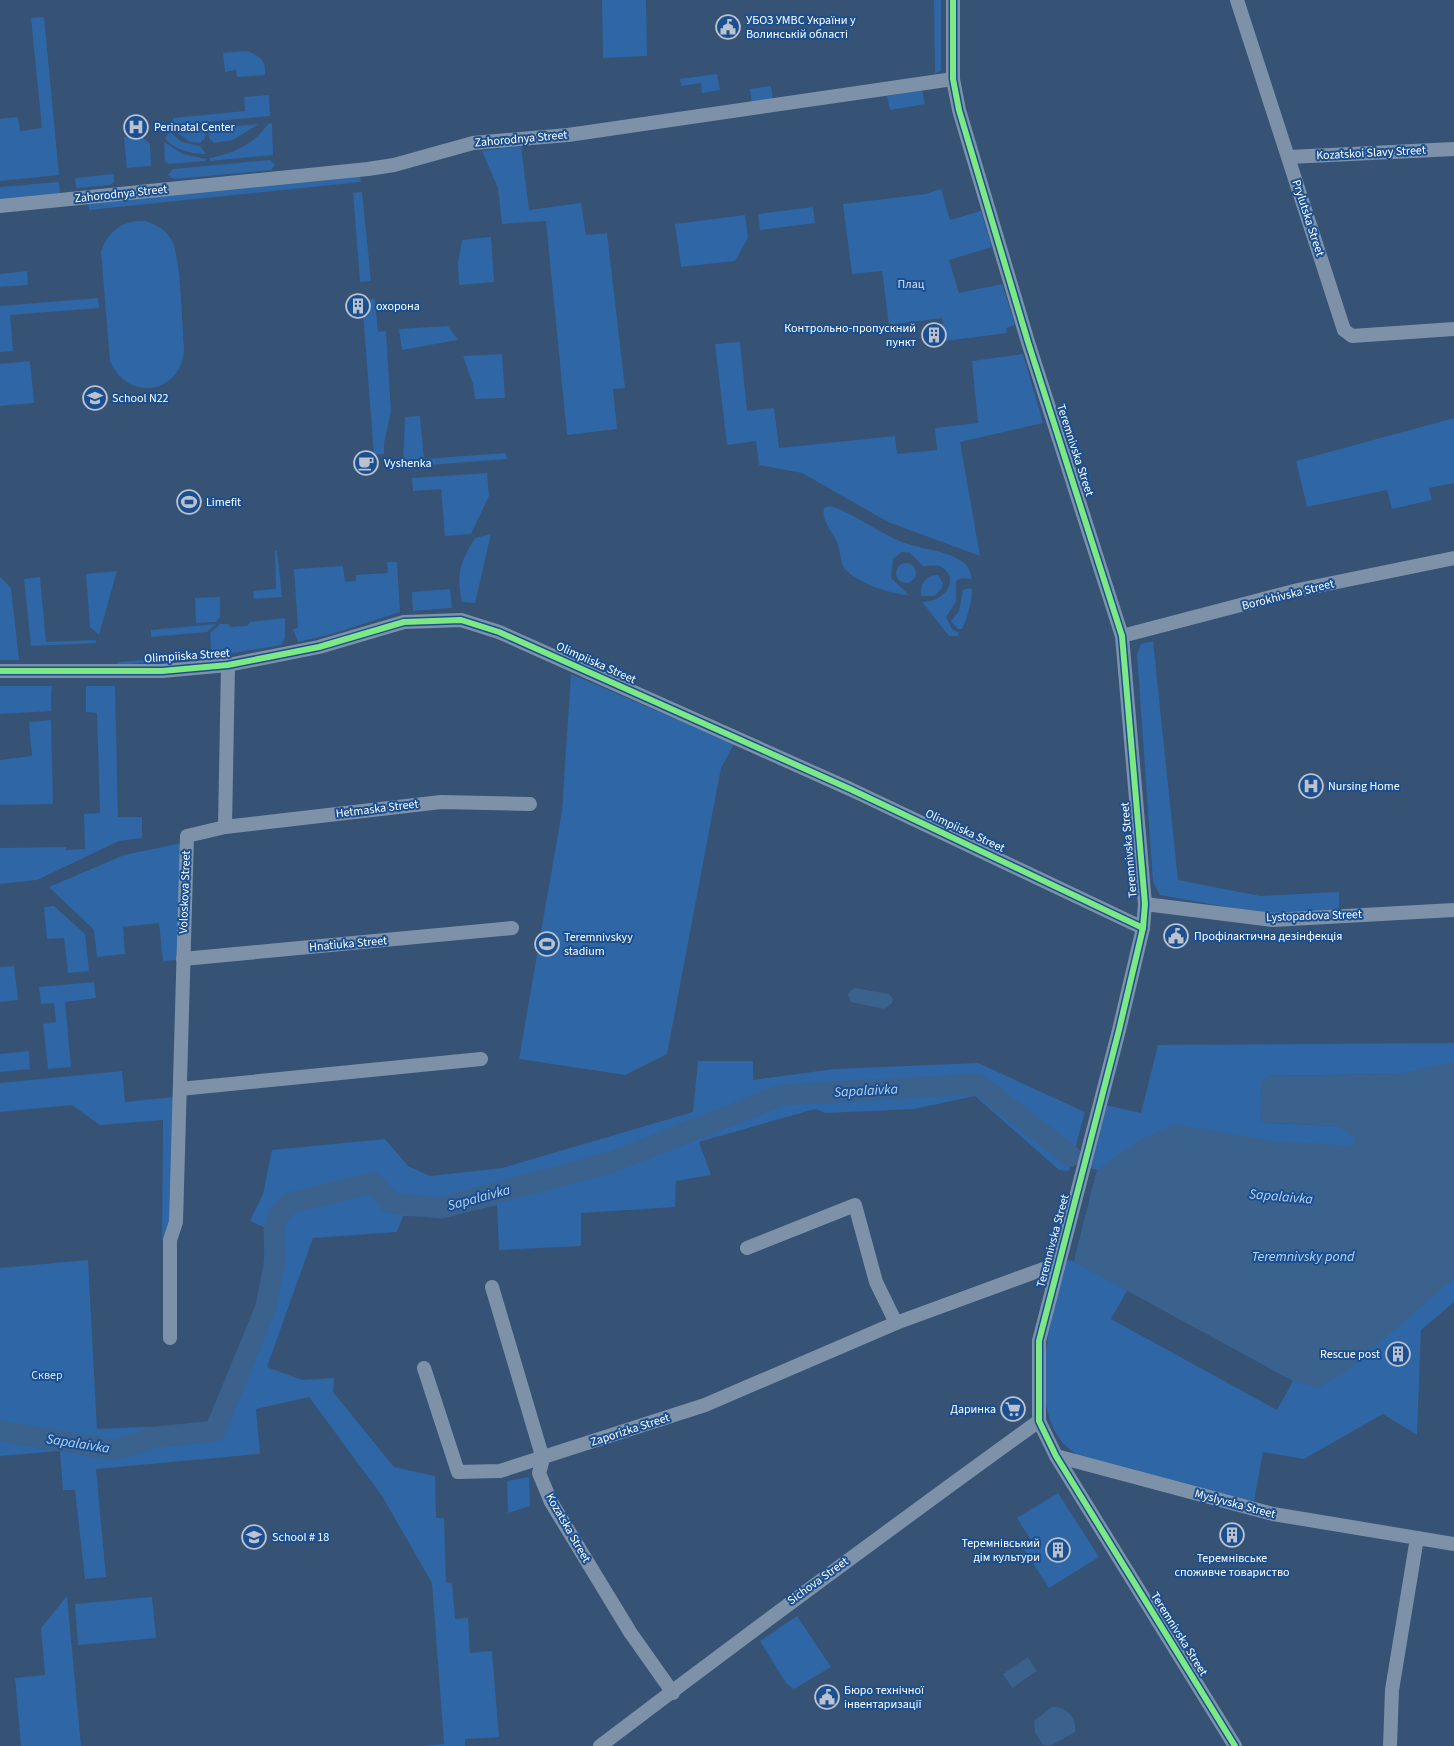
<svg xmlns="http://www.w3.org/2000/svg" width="1454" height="1746" font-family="'Source Sans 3',sans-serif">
	<rect width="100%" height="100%" fill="#365274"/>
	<!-- green -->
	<g fill="#2f66a5">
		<path d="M602 0H646L647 56 603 58Z"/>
		<path d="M934 0H941V71L935 73Z"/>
		<path d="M44 17 59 175 0 181V119L18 117 20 131 42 128 31 18Z"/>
		<path d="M246 51C259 54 267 62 265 75L237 77 236 70 225 72 223 53Z"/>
		<path d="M717 74 720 90 702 93 701 83 681 86 680 79Z"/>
		<path d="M771 86 773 100 752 104 750 89Z"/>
		<path d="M922 90 925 104 890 110 887 96Z"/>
		<path d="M269 95 270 116 173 125V118L245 111 244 97Z"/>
		<path d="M272 123 273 155 210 161V158C234 153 253 145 268 124Z"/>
		<path d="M259 124 233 140 214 143 209 138 208 128Z"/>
		<path d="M205 128V138L200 143 190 142 175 131Z"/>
		<path d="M170 132 182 142 200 146 206 154C193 154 173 150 165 138Z"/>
		<path d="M140 135 150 144 151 166 127 168 124 137Z"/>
		<path d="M164 142 183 154 206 159V161L168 164 165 161Z"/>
		<path d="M521 146 529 210 581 203 586 235 607 233 625 388 613 389 617 429 567 435 546 221 502 224 498 188 482 151Z"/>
		<path d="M270 160 275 165 271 170 174 179 168 175 173 169Z"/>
		<path d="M114 174V182L110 185 76 188 75 178Z"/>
		<path d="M360 175 361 182 89 210 88 202Z"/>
		<path d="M59 182 60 193 0 199V187Z"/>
		<path d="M941 189 950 220 981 211 992 247 949 260 959 293 1002 284 1015 325 1006 328 1007 333 945 341 942 318 889 325 882 271 852 274 843 204 926 194Z"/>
		<path d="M362 192 371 281 360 282 353 193Z"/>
		<path d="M813 207 815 223 760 230 758 214Z"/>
		<path d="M745 215 748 238 735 261 681 267 675 224Z"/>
		<path d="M145 221C157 225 167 230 172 241 181 258 182 326 184 349 182 394 128 403 110 361L101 252C108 230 123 220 145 221Z"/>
		<path d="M491 237 494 282 459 285 458 263 462 240Z"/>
		<path d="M27 271 28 285 0 287V274Z"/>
		<path d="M98 298 99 308 10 315 13 351 0 352V306Z"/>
		<path d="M375 299 378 332 386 331 391 412 384 443V454L374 455 362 300Z"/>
		<path d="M448 326 458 340 402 350 399 329Z"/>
		<path d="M740 342 747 411 774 408 779 448 895 436 897 454 937 450 935 428 978 423 972 361 1023 354 1043 423 960 442 980 556 888 522 802 473 759 465 756 441 727 445 715 344Z"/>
		<path d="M502 354 505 398 475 399 473 384 463 356Z"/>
		<path d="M30 361 34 403 0 406V364Z"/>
		<path d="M420 416 424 459 506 453 507 459 403 467 405 417Z"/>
		<path d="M1454 418V483L1429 488 1432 500 1392 509 1387 490 1307 507 1296 461Z"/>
		<path d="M487 473 489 496 471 534 445 536 441 489 413 491 412 478Z"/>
		<path d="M830 506C854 513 877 532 902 542 920 549 944 550 960 560 968 565 970 570 972 579L962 578 956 581V602L946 617 952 629 959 633 958 636H949L922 602C948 602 961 575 939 566 935 565 928 566 923 566L910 553 902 552 893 559 891 578 909 595C892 595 851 581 843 566 840 558 840 548 836 540 831 530 821 520 824 508Z"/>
		<path d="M491 534 475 603 462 602C456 574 460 562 475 538Z"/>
		<path d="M275 550H277L282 597 254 599 253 591 276 589Z"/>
		<path d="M387 562H397L400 612 332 634 298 642 293 629 298 628 294 569 343 566 345 582 356 581V575L388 573Z"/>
		<circle cx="906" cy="573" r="10"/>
		<path d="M117 571 99 635 90 627 86 574Z"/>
		<path d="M933 575H938L943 583 942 588 935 596H921C920 585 923 580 933 575Z"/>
		<path d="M0 577 11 588 19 660H0Z"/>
		<path d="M40 577 46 642 95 640 97 643 31 646 24 579Z"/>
		<path d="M969 588 972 589C972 601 968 617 962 629H958L951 621 959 611 963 590Z"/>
		<path d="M450 589 452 608 413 611 412 592Z"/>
		<path d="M220 597V617L216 622 196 623 195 598Z"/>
		<path d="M285 618V638L281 645 221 655 211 649 210 633 220 624H228L231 627 247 626 250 622Z"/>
		<path d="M216 624 207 632 151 637V630Z"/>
		<path d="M1153 641 1178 880 1260 896 1339 892V907L1335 912 1266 914 1160 895 1153 882 1137 654 1141 644Z"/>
		<path d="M203 655 206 658 117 665 118 662Z"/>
		<path d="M571 674 734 744 721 768 667 1054 625 1075 519 1059 562 811Z"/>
		<path d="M0 686H53L51 690V711L0 714Z"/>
		<path d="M86 686H115L118 817H142V838L119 841 37 880 0 884V848L66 847V850L85 849 84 814 100 813 97 713 86 712Z"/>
		<path d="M51 720 53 804 0 805V760L32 756 29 722Z"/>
		<path d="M182 843 178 960 163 961 159 923 123 927 125 954 97 957 94 930 49 887 124 855Z"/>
		<path d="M54 906 85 934 89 971 68 973 64 938 47 939 44 907Z"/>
		<path d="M14 966 18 1000 0 1002V967Z"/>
		<path d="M94 982 96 998 65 1002 71 1067 48 1069 43 1024 56 1022 54 1003 41 1004 39 987Z"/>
		<path d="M1454 1043V1063L1400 1074 1270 1076 1262 1081 1261 1120 1268 1123 1340 1126 1356 1139 1352 1146 1127 1291 1111 1319 1277 1410 1293 1381 1220 1341 1454 1259V1302L1421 1330 1417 1435 1383 1414 1304 1459 1263 1452 1254 1502 1078 1456C1072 1451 1063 1445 1059 1438 1027 1390 1054 1311 1067 1260L1074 1261 1097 1170 1090 1168 1106 1105 1141 1113 1158 1045Z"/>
		<path d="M29 1051 30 1069 0 1072V1054Z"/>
		<path d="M698 1061H753V1080L834 1069 978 1063 1085 1112 1069 1171 1059 1170 975 1096 914 1109 826 1113 815 1109 699 1142 711 1175 676 1181 675 1207 581 1213V1246L499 1250 497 1205 446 1217 403 1216 397 1232 313 1238 267 1367 302 1380 334 1378 333 1392 394 1467 435 1476 436 1518H444L446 1582 452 1583 455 1619 468 1618 470 1653 492 1651 499 1737 465 1739V1746H422L444 1744 432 1583 382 1496 309 1397 256 1409 260 1454 96 1469 106 1577 85 1579 75 1490H63L60 1451 0 1456V1268L88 1260 97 1429 141 1427H209L229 1385 262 1288 266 1228 250 1221 263 1194 272 1150 385 1139 408 1166 430 1176 502 1168 693 1112Z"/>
		<path d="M122 1071 125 1102 174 1097 170 1222 162 1241 163 1120 100 1125 72 1105 0 1112V1083Z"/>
		<path d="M529 1477 530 1506 508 1513 507 1481Z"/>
		<path d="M1058 1493 1099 1557 1049 1588 1022 1546 1031 1540 1017 1518Z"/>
		<path d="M67 1596 81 1746H21L15 1678 45 1675 41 1628Z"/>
		<path d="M152 1597 156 1638 78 1645 75 1604Z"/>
		<path d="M797 1616 831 1667 794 1689 786 1683 760 1641Z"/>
	</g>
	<!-- water -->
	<g fill="#3b618d">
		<path d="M854 988 889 994 893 999 892 1003 884 1009 851 1002 848 994Z"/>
		<path d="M1454 1062V1278L1345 1372 1317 1388 1293 1381 1074 1262 1097 1170 1138 1141 1175 1124 1271 1141 1352 1146 1355 1139 1339 1126 1268 1123 1260 1120 1262 1081 1270 1076 1400 1074Z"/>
		<path d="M1028 1657 1037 1671 1012 1688 1003 1674Z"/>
		<path d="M1052 1707C1066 1706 1077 1717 1075 1732L1050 1746 1043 1745 1035 1732 1034 1721Z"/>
	</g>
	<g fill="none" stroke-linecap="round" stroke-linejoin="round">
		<!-- river -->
		<path stroke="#3b618d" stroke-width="21" d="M0 1431 114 1450 156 1437 215 1431 266 1307 275 1260 274 1231 279 1214 290 1203 373 1183 391 1203 441 1208 612 1162 782 1095 978 1084 1071 1156"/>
		<!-- minor -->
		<g stroke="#7d92a8" stroke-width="14">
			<path d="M953 0V79L959 110 1028 342 1122 636 1145 904 1143 928 1119 1030 1039 1341V1421L1056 1456 1235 1746"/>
			<path d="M1237 0 1344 330 1352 336 1454 329"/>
			<path d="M1289 157 1454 149"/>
			<path d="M0 206 368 169 394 165 473 143 568 135 953 79"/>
			<path d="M1122 636 1298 590 1454 558"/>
			<path d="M0 671H162L228 665 319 647 404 622 461 620 499 632 850 789 1143 928"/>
			<path d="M225 827 441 802 530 804"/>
			<path d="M1145 904 1273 920 1454 910"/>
			<path d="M183 959 512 928"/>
			<path d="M180 1089 481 1059"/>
			<path d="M747 1248 855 1205 876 1282 896 1323"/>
			<path d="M492 1287 543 1459 539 1473 551 1502 630 1632 673 1693"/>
			<path d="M170 1338V1240L176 1222 187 836 225 827 228 665"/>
			<path d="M424 1368 458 1472 500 1471 705 1405 896 1323 1046 1268 1058 1267"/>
			<path d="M1056 1456 1273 1514 1454 1544"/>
			<path d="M600 1746C745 1636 891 1528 1039 1421"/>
			<path d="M1390 1746 1392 1690 1417 1538"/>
		</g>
		<!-- cycleway casing -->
		<g stroke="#1b4f8f" stroke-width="9">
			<g id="cycleway">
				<path d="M953 0V79L959 110 1028 342 1122 636 1145 904 1143 928 1119 1030 1039 1341V1421L1056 1456 1235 1746"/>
				<path d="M0 671H162L228 665 319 647 404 622 461 620 499 632 850 789 1143 928"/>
			</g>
		</g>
		<!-- cycleway -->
		<use href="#cycleway" stroke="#7ce984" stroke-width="6"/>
	</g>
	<!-- icons -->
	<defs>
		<g id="civic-ring" transform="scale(1.25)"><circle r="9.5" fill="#1b4f8f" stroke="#b9c2ce" stroke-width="1.5"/><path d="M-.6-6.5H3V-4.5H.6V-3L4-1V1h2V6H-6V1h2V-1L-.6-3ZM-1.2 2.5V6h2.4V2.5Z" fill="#b9c2ce"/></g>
		<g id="hospital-ring" transform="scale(1.25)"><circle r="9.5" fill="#1b4f8f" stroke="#b9c2ce" stroke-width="1.5"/><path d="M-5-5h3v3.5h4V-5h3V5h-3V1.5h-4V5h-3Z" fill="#b9c2ce"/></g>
		<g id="building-ring" transform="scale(1.25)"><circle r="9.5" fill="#1b4f8f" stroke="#b9c2ce" stroke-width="1.5"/><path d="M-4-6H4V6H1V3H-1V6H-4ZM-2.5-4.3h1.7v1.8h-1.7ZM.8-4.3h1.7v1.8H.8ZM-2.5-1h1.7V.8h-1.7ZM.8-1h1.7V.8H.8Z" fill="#b9c2ce"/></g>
		<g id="school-ring" transform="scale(1.25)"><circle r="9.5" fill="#1b4f8f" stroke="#b9c2ce" stroke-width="1.5"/><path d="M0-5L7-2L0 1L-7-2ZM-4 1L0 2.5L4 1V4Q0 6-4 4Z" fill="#b9c2ce"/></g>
		<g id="cafe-ring" transform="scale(1.25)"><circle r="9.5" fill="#1b4f8f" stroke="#b9c2ce" stroke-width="1.5"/><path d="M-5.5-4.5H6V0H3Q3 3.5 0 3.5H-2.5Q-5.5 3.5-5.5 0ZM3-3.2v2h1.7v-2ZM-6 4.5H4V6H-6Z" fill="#b9c2ce"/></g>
		<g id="stadium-ring" transform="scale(1.25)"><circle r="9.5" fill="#1b4f8f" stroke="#b9c2ce" stroke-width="1.5"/><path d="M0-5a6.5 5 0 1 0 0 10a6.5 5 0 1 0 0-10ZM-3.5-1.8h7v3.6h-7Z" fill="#b9c2ce"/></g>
		<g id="supermarket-ring" transform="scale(1.25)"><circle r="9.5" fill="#1b4f8f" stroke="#b9c2ce" stroke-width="1.5"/><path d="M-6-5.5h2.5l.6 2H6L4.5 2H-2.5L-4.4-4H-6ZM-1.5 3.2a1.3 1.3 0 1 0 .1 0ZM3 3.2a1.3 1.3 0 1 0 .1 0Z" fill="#b9c2ce"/></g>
	</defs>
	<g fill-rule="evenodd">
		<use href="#civic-ring" x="728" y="27"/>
		<use href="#hospital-ring" x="136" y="127"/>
		<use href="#building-ring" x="358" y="306"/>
		<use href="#building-ring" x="934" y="335"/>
		<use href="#school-ring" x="95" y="398"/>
		<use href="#cafe-ring" x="366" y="463"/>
		<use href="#stadium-ring" x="189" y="502"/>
		<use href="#hospital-ring" x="1311" y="786"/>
		<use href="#civic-ring" x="1176" y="936"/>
		<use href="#stadium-ring" x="547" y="944"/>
		<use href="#building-ring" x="1398" y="1354"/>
		<use href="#supermarket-ring" x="1013" y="1409"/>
		<use href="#building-ring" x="1232" y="1535"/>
		<use href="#school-ring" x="254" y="1537"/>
		<use href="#building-ring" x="1058" y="1550"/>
		<use href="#civic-ring" x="827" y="1697"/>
	</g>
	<g text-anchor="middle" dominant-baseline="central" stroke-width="4" stroke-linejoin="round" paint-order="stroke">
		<!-- poi labels -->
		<g font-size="12" fill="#fff" stroke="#1b4f8f" text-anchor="start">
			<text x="746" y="20">УБОЗ УМВС України у<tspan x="746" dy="14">Волинськiй області</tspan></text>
			<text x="154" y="127">Perinatal Center</text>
			<text x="376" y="306">охорона</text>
			<text x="916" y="328" text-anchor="end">Контрольно-пропускний<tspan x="916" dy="14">пункт</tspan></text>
			<text x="112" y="398">School N22</text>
			<text x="384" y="463">Vyshenka</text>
			<text x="206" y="502">Limefit</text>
			<text x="1328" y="786">Nursing Home</text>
			<text x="1194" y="936">Профілактична дезінфекція</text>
			<text x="564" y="937">Teremnivskyy<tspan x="564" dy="14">stadium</tspan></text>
			<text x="1380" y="1354" text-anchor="end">Rescue post</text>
			<text x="996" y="1409" text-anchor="end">Даринка</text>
			<text x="272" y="1537">School # 18</text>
			<text x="1040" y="1543" text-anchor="end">Теремнівський<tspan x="1040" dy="14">дім культури</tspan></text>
			<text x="1232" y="1558" text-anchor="middle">Теремнівське<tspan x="1232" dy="14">споживче товариство</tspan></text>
			<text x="844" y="1690">Бюро технічної<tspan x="844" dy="14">інвентаризації</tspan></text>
		</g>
		<!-- street labels -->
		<g font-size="12" fill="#fff" stroke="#1b4f8f">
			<text transform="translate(521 139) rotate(-5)">Zahorodnya Street</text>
			<text transform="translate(1371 153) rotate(-3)">Kozatskoi Slavy Street</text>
			<text transform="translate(121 194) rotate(-6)">Zahorodnya Street</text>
			<text transform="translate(1308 218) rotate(72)">Prylutska Street</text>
			<text transform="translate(1075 450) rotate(72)">Teremnivska Street</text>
			<text transform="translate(1288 595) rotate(-14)">Borokhivska Street</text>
			<text transform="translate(187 656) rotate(-4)">Olimpiiska Street</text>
			<text transform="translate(596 663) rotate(24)">Olimpiiska Street</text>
			<text transform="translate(377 809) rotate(-7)">Hetmaska Street</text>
			<text transform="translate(965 831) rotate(25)">Olimpiiska Street</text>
			<text transform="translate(1129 850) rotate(-95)">Teremnivska Street</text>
			<text transform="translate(185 892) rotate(-88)">Voloskova Street</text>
			<text transform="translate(1314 916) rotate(-2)">Lystopadova Street</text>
			<text transform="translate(348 944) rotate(-5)">Hnatiuka Street</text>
			<text transform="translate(1053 1241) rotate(-75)">Teremnivska Street</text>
			<text transform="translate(630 1430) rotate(-18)">Zaporizka Street</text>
			<text transform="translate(1235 1504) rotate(15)">Myslyvska Street</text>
			<text transform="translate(568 1528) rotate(60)">Kozatska Street</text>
			<text transform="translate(818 1581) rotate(-36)">Sichova Street</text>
			<text transform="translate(1179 1634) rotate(58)">Teremnivska Street</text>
		</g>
		<!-- park labels -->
		<g font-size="12" fill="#cfe3fa" stroke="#1b4f8f">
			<text x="911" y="284">Плац</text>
			<text x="47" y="1375">Сквер</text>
		</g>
		<!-- water labels -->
		<g font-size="14" font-style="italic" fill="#b5d3f5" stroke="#1b4f8f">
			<text transform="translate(866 1091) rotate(-3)">Sapalaivka</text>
			<text transform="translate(1281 1197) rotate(5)">Sapalaivka</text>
			<text transform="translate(479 1198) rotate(-15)">Sapalaivka</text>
			<text x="1303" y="1257">Teremnivsky pond</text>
			<text transform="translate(78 1444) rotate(9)">Sapalaivka</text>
		</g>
	</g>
</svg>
